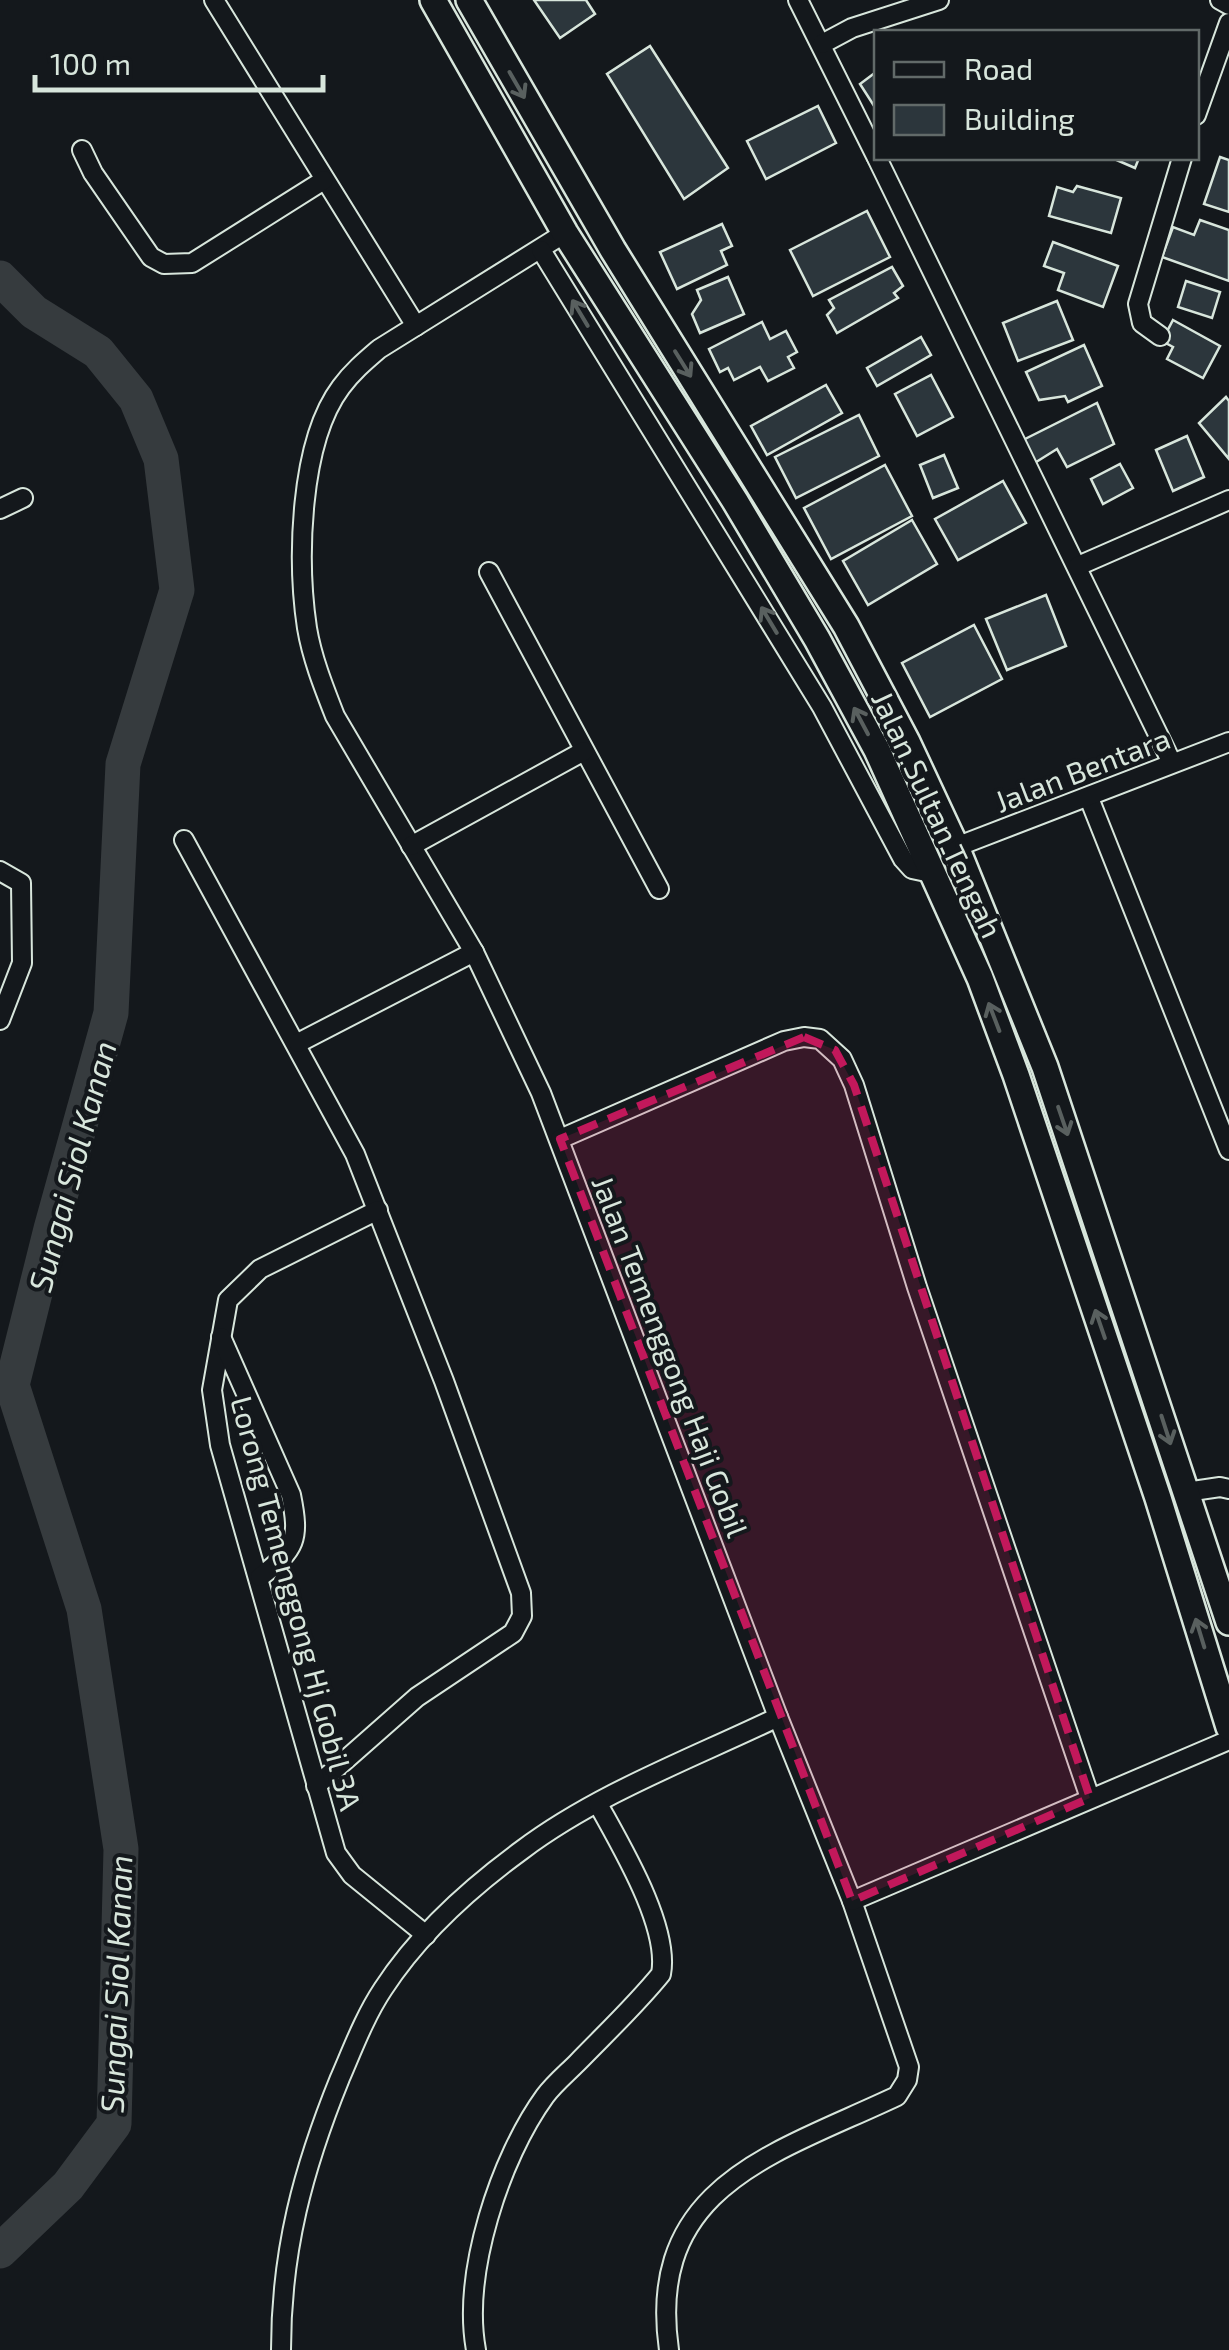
<svg xmlns="http://www.w3.org/2000/svg" width="1229" height="2350" font-family="'Exo 2',sans-serif">
	<rect width="100%" height="100%" fill="#14181c"/>
	<g fill="none" stroke-linecap="round" stroke-linejoin="round">
		<!-- river -->
		<path stroke="#363b3e" stroke-width="35" d="M0 278 34 312 98 352 136 399 161 459 177 590 123 764 111 1013 51 1229 12 1385 84 1609 121 1849 114 2124 68 2186 0 2251"/>
	</g>
	<!-- building -->
	<g fill="#2c363c" stroke="#d8e6dc" stroke-width="2.5">
		<path d="M534 0H586L595 14 560 38Z"/>
		<path d="M650 46 728 168 684 199 607 74Z"/>
		<path d="M876 72V109L860 84Z"/>
		<path d="M818 106 836 143 766 179 747 141Z"/>
		<path d="M1220 157 1229 160V212L1204 204Z"/>
		<path d="M1112 158H1139L1135 168Z"/>
		<path d="M1077 186 1121 198 1111 233 1049 216 1057 187 1073 192Z"/>
		<path d="M867 211 890 257 813 296 790 250Z"/>
		<path d="M1200 220 1229 230V281L1162 257 1173 227 1194 235Z"/>
		<path d="M722 224 732 246 721 251 727 265 677 289 660 252Z"/>
		<path d="M1053 242 1118 266 1103 307 1058 290 1064 273 1044 266Z"/>
		<path d="M892 267 903 286 894 293 898 298 837 333 827 315 834 308 829 300Z"/>
		<path d="M728 277 744 314 700 333 692 314 701 300 697 290Z"/>
		<path d="M1186 281 1220 292 1212 318 1178 307Z"/>
		<path d="M1057 301 1073 340 1018 361 1003 323Z"/>
		<path d="M1173 320 1220 346 1203 378 1167 359 1173 347 1162 341Z"/>
		<path d="M762 322 770 339 786 331 797 352 788 357 794 368 768 381 760 367 734 380 728 368 720 372 709 349Z"/>
		<path d="M921 337 931 355 877 386 867 368Z"/>
		<path d="M1084 345 1102 386 1068 402 1065 396 1039 400 1026 372Z"/>
		<path d="M931 375 953 417 917 436 895 394Z"/>
		<path d="M826 385 842 413 767 455 751 426Z"/>
		<path d="M1226 397 1229 401V459L1199 423Z"/>
		<path d="M1097 403 1114 444 1067 467 1057 449 1033 464 1023 440Z"/>
		<path d="M859 415 879 456 796 498 775 457Z"/>
		<path d="M1187 436 1204 477 1173 491 1156 450Z"/>
		<path d="M944 455 958 488 933 498 920 465Z"/>
		<path d="M1120 464 1133 488 1103 504 1091 479Z"/>
		<path d="M885 465 912 516 831 559 804 508Z"/>
		<path d="M1003 481 1026 523 958 560 935 519Z"/>
		<path d="M912 520 937 564 868 605 843 561Z"/>
		<path d="M1046 595 1066 646 1007 670 986 619Z"/>
		<path d="M974 625 1002 679 930 717 902 663Z"/>
	</g>
	<g fill="none" stroke-linecap="round" stroke-linejoin="round">
		<!-- street casing -->
		<g stroke="#d8e6dc" stroke-width="22">
			<g id="street">
				<path d="M214 0 416 326"/>
				<path d="M798 0 876 156"/>
				<path d="M1220 0 1229 5"/>
				<path d="M822 44 852 28 939 0"/>
				<path d="M1196 115 1229 23"/>
				<path d="M82 150 93 173 151 257 164 264 192 263 324 180"/>
				<path d="M877 158 1172 763"/>
				<path d="M565 233 379 349C365 361 352 372 341 387 299 443 297 561 307 628 312 658 324 688 335 716L474 952 541 1093 778 1717 852 1901 909 2067 907 2080 897 2096C777 2153 645 2185 669 2350"/>
				<path d="M541 250 822 707 903 859 912 869 931 873"/>
				<path d="M1160 336 1142 323 1138 304 1182 158"/>
				<path d="M0 509 23 498"/>
				<path d="M1078 566 1229 500"/>
				<path d="M489 572 659 889"/>
				<path d="M1089 798 1229 1150"/>
				<path d="M184 840 355 1154 444 1381 521 1593 522 1616 513 1633 417 1697 316 1786"/>
				<path d="M411 846 584 751"/>
				<path d="M956 847 1229 742"/>
				<path d="M0 871 21 883 22 963 0 1020"/>
				<path d="M298 1043 474 952"/>
				<path d="M560 1139 784 1041 804 1037 820 1039 842 1059 854 1085 917 1287 1090 1798"/>
				<path d="M378 1210 260 1269 228 1300 212 1390 220 1445 336 1853 352 1875 426 1935"/>
				<path d="M221 1337 291 1495C300 1540 296 1549 260 1577"/>
				<path d="M1186 1492 1220 1487 1229 1489"/>
				<path d="M852 1901 1229 1740"/>
				<path d="M281 2350C281 2251 303 2169 340 2078 353 2048 365 2016 383 1989 418 1935 470 1888 522 1850 598 1793 693 1758 778 1717"/>
				<path d="M476 2350C462 2273 500 2158 545 2096 554 2084 566 2074 577 2063 605 2034 635 2006 661 1974 670 1927 621 1846 598 1804"/>
			</g>
		</g>
		<!-- secondary casing -->
		<g stroke="#d8e6dc" stroke-width="30">
			<g id="secondary">
				<path d="M433 0 565 233 735 501 817 639 877 750 980 978 1016 1075 1158 1498 1229 1727"/>
				<path d="M469 0 613 250 846 626 907 742 956 847 1045 1067 1229 1622"/>
			</g>
		</g>
		<!-- street -->
		<use href="#street" stroke="#14181c" stroke-width="18"/>
		<!-- secondary -->
		<use href="#secondary" stroke="#14181c" stroke-width="25"/>
	</g>
	<!-- one-way arrows -->
	<defs><path id="oneway-shaft" d="M-6 0H5M1.5-3L5.5 0L1.5 3" fill="none" stroke-width="1.6" stroke-linecap="round" stroke-linejoin="round" transform="scale(2.5)"/></defs>
	<g stroke="#59605f">
		<use href="#oneway-shaft" transform="translate(517 85) rotate(60)"/>
		<use href="#oneway-shaft" transform="translate(580 313) rotate(-121)"/>
		<use href="#oneway-shaft" transform="translate(683 364) rotate(58)"/>
		<use href="#oneway-shaft" transform="translate(769 620) rotate(-121)"/>
		<use href="#oneway-shaft" transform="translate(861 721) rotate(-118)"/>
		<use href="#oneway-shaft" transform="translate(994 1017) rotate(-111)"/>
		<use href="#oneway-shaft" transform="translate(1063 1121) rotate(71)"/>
		<use href="#oneway-shaft" transform="translate(1100 1324) rotate(-109)"/>
		<use href="#oneway-shaft" transform="translate(1166 1430) rotate(72)"/>
		<use href="#oneway-shaft" transform="translate(1200 1633) rotate(-107)"/>
	</g>
	<!-- marked area -->
	<path fill="#c2185b" fill-opacity="0.2" stroke="#c2185b" stroke-width="8" stroke-dasharray="20 12" stroke-linejoin="round" d="M804 1037 835 1050 854 1085 1090 1798 852 1901 560 1139Z"/>
	<g text-anchor="middle" dominant-baseline="central" stroke-width="8" stroke-linejoin="round" paint-order="stroke">
		<!-- street labels -->
		<g font-size="30" fill="#d8e6dc" stroke="#14181c">
			<text transform="translate(1082 769) rotate(-21)">Jalan Bentara</text>
			<text transform="translate(938 814) rotate(65)">Jalan Sultan Tengah</text>
			<text transform="translate(671 1356) rotate(69)">Jalan Temenggong Haji Gobil</text>
			<text transform="translate(297 1603) rotate(75)">Lorong Temenggong Hj Gobil 3A</text>
		</g>
		<!-- water labels -->
		<g font-size="32" font-style="italic" fill="#d8e6dc" stroke="#14181c">
			<text transform="translate(71 1166) rotate(-75)">Sungai Siol Kanan</text>
			<text transform="translate(115 1984) rotate(-88)">Sungai Siol Kanan</text>
		</g>
	</g>
	<!-- legend -->
	<rect x="874" y="30" width="325" height="130" fill="#14181c" stroke="#626a69" stroke-width="2.5"/>
	<rect x="894" y="62" width="50" height="15" fill="#14181c" stroke="#626a69" stroke-width="2.5"/>
	<text x="964" y="80" font-size="30" fill="#d8e6dc">Road</text>
	<rect x="894" y="105" width="50" height="30" fill="#2c363c" stroke="#626a69" stroke-width="2.5"/>
	<text x="964" y="130" font-size="30" fill="#d8e6dc">Building</text>
	<!-- scale -->
	<path d="M35 75v15h288v-15" fill="none" stroke="#d8e6dc" stroke-width="5"/>
	<text x="50" y="75" font-size="30" fill="#d8e6dc" stroke="#14181c" stroke-width="8" paint-order="stroke">100 m</text>
</svg>
